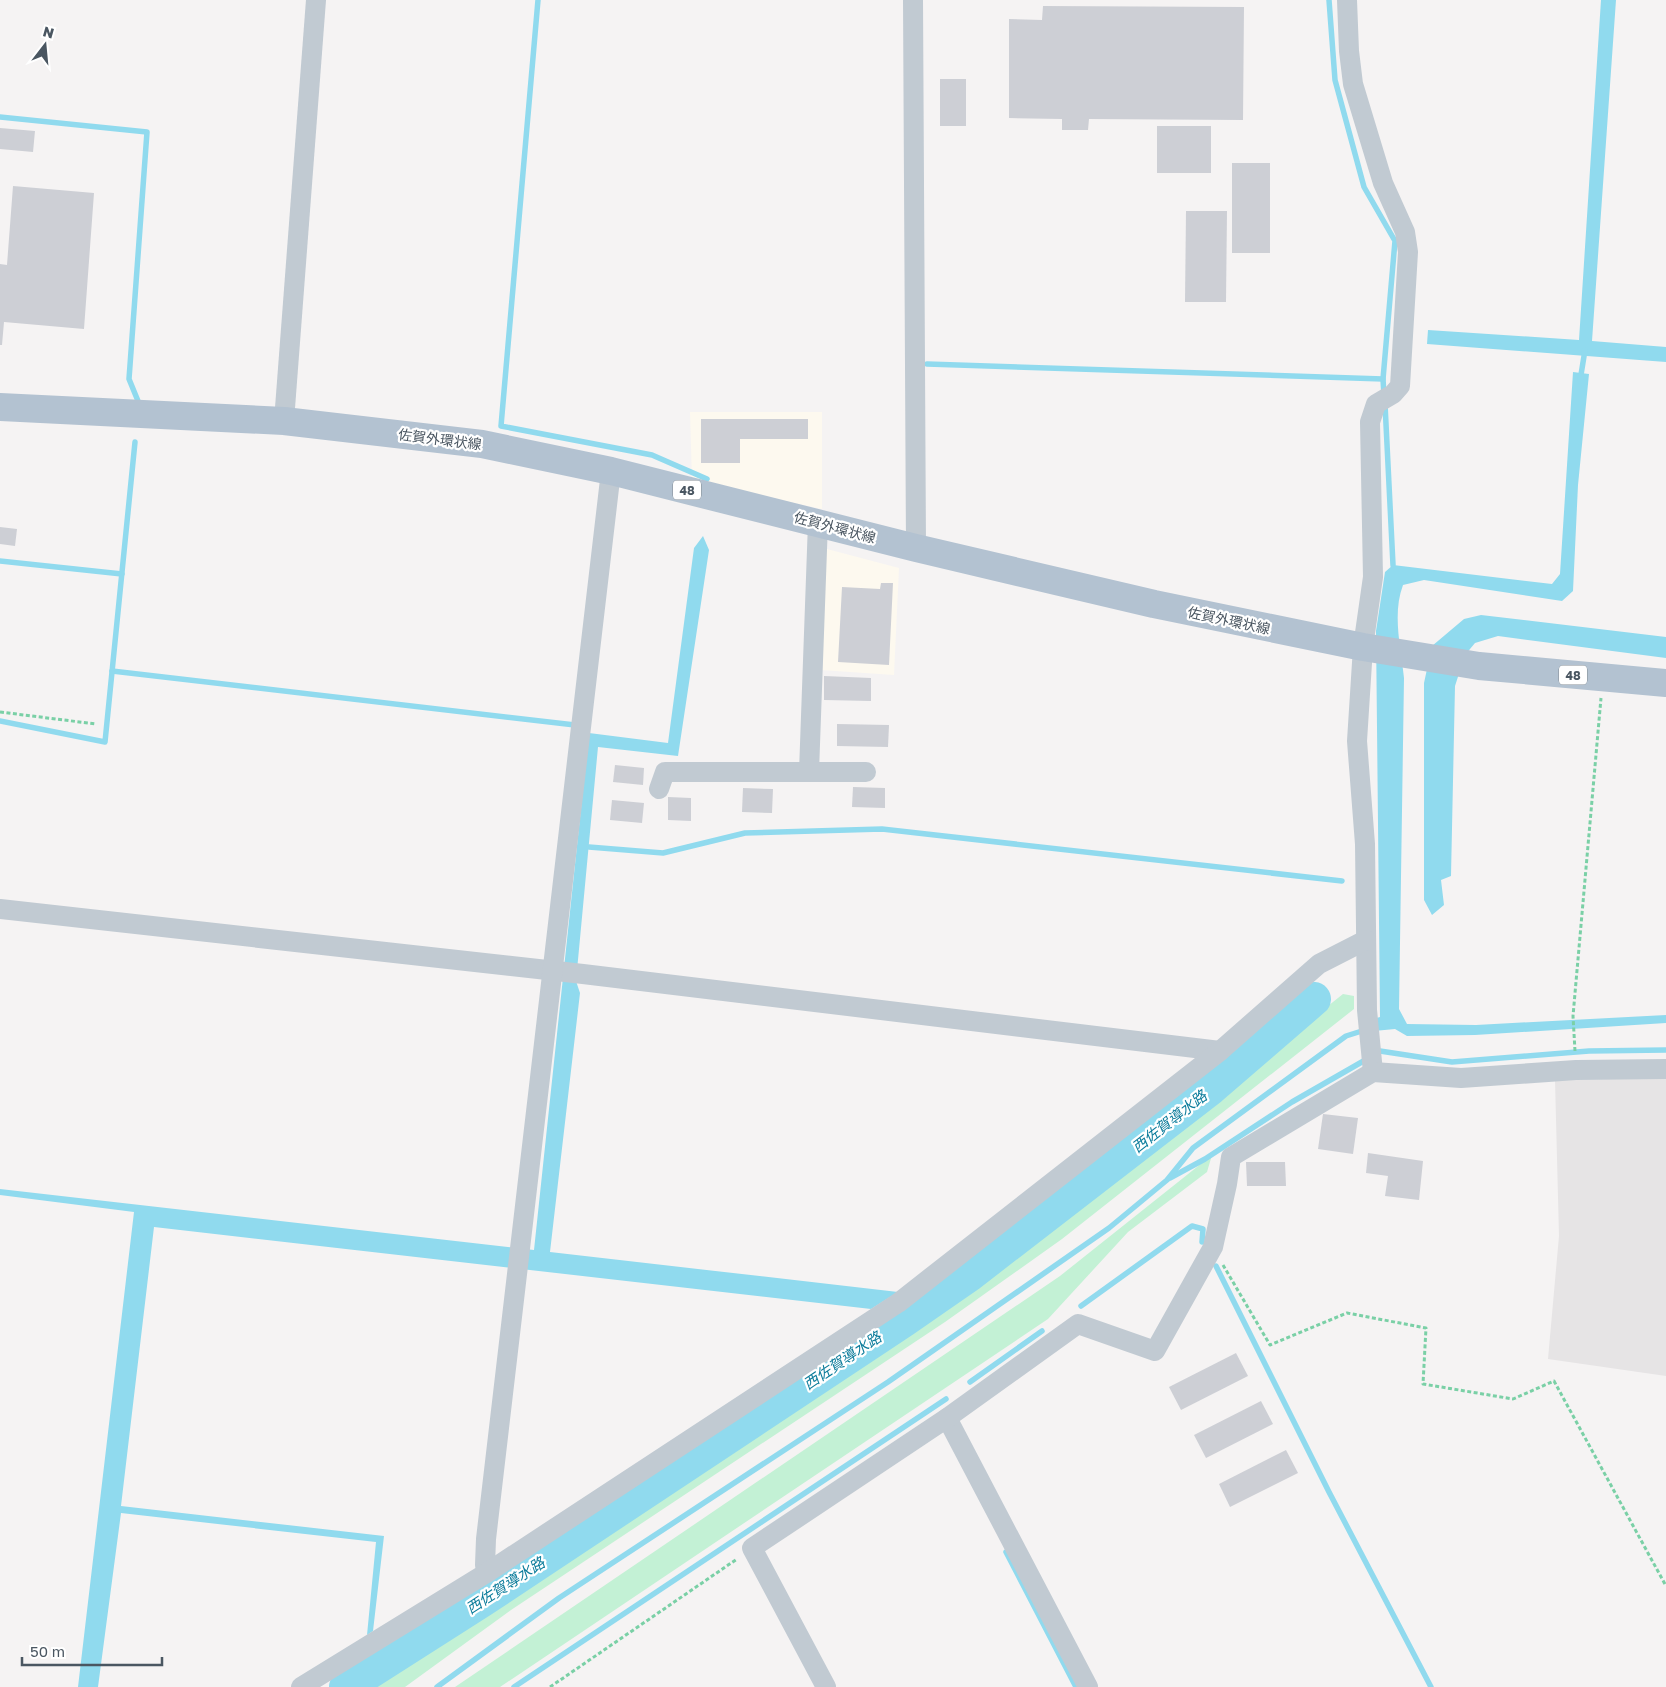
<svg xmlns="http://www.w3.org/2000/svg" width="1666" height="1687" font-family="'Golos Text','Noto Sans JP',sans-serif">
	<rect width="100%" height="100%" fill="#f5f3f3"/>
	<!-- commercial -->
	<g fill="#fdf9ef">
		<path d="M690 412H822V509L692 481Z"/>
		<path d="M808 544 899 568 894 675 806 669Z"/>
	</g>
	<!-- education -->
	<path fill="#e6e4e5" d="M1666 1078V1376L1548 1359 1559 1236 1555 1080Z"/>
	<!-- green -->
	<g fill="#c3f1d5">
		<path d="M1343 994 1354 996V1009L1062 1239 945 1322 511 1610 405 1687H364L955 1304Z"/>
		<path d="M1212 1155 1207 1172 1128 1232 1048 1319 500 1687H455L1060 1276Z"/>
	</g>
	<!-- water -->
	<g fill="#90daee">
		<path d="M1601 0H1616L1592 341 1666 347V362L1427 344 1428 330 1579 340Z"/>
		<path d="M1573 372 1589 374 1578 485 1573 591 1562 601 1424 580 1403 585C1392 614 1401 648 1404 678L1399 1009 1407 1024 1476 1025 1666 1015V1023L1475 1035 1407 1036 1395 1029 1374 1031 1373 1019 1380 1017 1376 631 1385 572 1393 565 1552 584 1560 574Z"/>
		<path d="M703 536 709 550 678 756 598 747 576 981 580 993 550 1252 898 1292 871 1309 154 1227 121 1506 384 1536 373 1631 367 1635 376 1542 121 1513 98 1687H78L134 1212 0 1195V1189L534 1250 589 733 668 743 694 548Z"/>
		<path d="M1481 615 1666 637V658L1498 636 1475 643 1465 655 1455 686 1451 876 1441 880 1444 905 1432 915 1424 900V683L1432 646 1464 619Z"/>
	</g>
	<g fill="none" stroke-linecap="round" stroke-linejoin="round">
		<!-- stream -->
		<g stroke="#90daee" stroke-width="5.5">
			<path d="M538 0 501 426 652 455 707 479"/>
			<path d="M1329 0 1335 80 1364 187 1395 241 1383 379 1384 395"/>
			<path d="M0 117 147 132 129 379 138 401"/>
			<path d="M927 364 1383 379"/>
			<path d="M1580 381 1585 350"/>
			<path d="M1385 404 1393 565"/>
			<path d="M0 561 122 574"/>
			<path d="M112 671 575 725"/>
			<path d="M0 721 105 742 135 442"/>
			<path d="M589 847 663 853 745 833 882 829 1342 881"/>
			<path d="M1375 1054 1380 1051 1452 1062 1589 1051 1666 1050"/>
			<path d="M1170 1178 1205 1159 1292 1102 1367 1059"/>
			<path d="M1216 1266 1329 1492 1431 1687"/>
			<path d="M1081 1306 1192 1226 1203 1229 1202 1242"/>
			<path d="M970 1382 1042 1331"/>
			<path d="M1006 1552 1076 1687"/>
			<path d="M437 1687 559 1598 888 1382 1109 1228 1167 1180 1193 1148 1346 1036 1365 1030"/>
			<path d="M514 1687 946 1399"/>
		</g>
		<!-- river -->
		<path stroke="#90daee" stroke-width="34" d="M346 1687 481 1601 904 1320 969 1275 1211 1088 1314 999"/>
	</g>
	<!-- building -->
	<g fill="#cdcfd5">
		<path d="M1043 6 1244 7 1243 120 1089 119 1088 130H1062V119L1009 118V19L1042 20Z"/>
		<rect x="940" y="79" width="26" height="47"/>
		<rect x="1157" y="126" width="54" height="47"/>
		<path d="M0 128 35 131 33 152 0 149Z"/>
		<rect x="1232" y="163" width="38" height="90"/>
		<path d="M13 186 94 193 84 329 4 322 2 345H0V264L7 265Z"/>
		<path d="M1186 211H1227L1226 302H1185Z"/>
		<path d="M701 419H808V439H740V463H701Z"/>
		<path d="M0 527 17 529 15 546 0 544Z"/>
		<path d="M881 583H893L889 665 838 662 842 587 880 589Z"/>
		<path d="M824 676 871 678V701L824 700Z"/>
		<path d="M837 724 889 725 888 747 837 746Z"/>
		<path d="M615 765 644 768 643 785 613 782Z"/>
		<path d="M853 787 885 788V808L852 807Z"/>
		<path d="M743 788 773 789 772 813 742 812Z"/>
		<path d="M668 797 691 798V821L668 820Z"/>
		<path d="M612 800 644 803 642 823 610 820Z"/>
		<path d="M1323 1114 1358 1118 1353 1154 1318 1149Z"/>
		<path d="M1368 1153 1423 1161 1419 1200 1385 1196 1388 1176 1366 1173Z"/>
		<path d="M1246 1162H1285L1286 1186H1247Z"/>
		<path d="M1236 1353 1248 1376 1181 1410 1169 1387Z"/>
		<path d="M1261 1401 1273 1424 1206 1458 1194 1435Z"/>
		<path d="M1286 1450 1298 1473 1230 1507 1219 1484Z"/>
	</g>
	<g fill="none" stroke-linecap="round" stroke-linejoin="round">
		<!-- path -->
		<g stroke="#7ad0a6" stroke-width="3" stroke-dasharray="4 2.5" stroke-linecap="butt">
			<path d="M0 712 96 724"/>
			<path d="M1575 1051 1573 1016 1601 698"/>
			<path d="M1223 1265 1270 1345 1347 1313 1426 1328 1423 1384 1513 1399 1554 1381 1666 1586"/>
			<path d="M550 1687 737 1559"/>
		</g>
		<!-- minor -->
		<g stroke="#c1cad2" stroke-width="20">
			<path d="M913 0 916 548"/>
			<path d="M1347 0 1349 51 1353 84 1383 183 1405 232 1408 252 1400 386 1393 394 1376 404 1370 422 1373 577 1363 647 1357 741 1365 844 1367 1010 1373 1072"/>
			<path d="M284 421 316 0"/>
			<path d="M809 772 818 522"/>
			<path d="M659 789 665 772H866"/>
			<path d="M0 909 583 974 1220 1051"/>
			<path d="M947 1418 1088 1687"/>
			<path d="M488 1572 485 1565 486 1539 611 471"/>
			<path d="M301 1687 488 1572 898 1303 1220 1051 1319 964 1366 940"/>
			<path d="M826 1687 752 1548 947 1418 1078 1324 1155 1351 1213 1247 1227 1184 1231 1157 1373 1072 1461 1078 1576 1070 1666 1069"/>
		</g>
		<!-- primary -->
		<path stroke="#b3c2d1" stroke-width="28" d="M0 407 284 421 482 444 611 471 916 548 1154 604 1363 647 1479 666 1666 683"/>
	</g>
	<g text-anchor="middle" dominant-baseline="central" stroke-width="4.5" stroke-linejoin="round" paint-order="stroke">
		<!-- shield labels -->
		<g fill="#fff" stroke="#808990" stroke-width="1">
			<rect x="673" y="480.5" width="28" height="19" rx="4"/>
			<rect x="1559" y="665.5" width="28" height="19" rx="4"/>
		</g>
		<g font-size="12" font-weight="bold" fill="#4a5661">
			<text x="687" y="490">48</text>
			<text x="1573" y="675">48</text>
		</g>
		<!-- street labels -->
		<g font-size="14" fill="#4a5661" stroke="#fff">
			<text transform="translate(440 439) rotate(7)">佐賀外環状線</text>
			<text transform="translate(835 527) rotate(15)">佐賀外環状線</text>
			<text transform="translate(1229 620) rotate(12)">佐賀外環状線</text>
		</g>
		<!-- water labels -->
		<g font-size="15" font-style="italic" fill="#0c7c9b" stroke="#fff">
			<text transform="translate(1169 1121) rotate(-38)">西佐賀導水路</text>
			<text transform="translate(842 1360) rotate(-34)">西佐賀導水路</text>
			<text transform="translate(505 1585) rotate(-33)">西佐賀導水路</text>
		</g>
	</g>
	<!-- north arrow -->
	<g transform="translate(45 45) rotate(16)" stroke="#ffffff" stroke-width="4" paint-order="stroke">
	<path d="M0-4L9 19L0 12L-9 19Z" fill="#4a5661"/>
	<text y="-8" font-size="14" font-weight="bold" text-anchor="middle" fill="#4a5661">N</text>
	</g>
	<!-- scale -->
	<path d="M22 1657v8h140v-8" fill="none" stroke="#4a5661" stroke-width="2.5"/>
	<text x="30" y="1657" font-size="15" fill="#4a5661" stroke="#ffffff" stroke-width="4" paint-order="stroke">50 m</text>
</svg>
